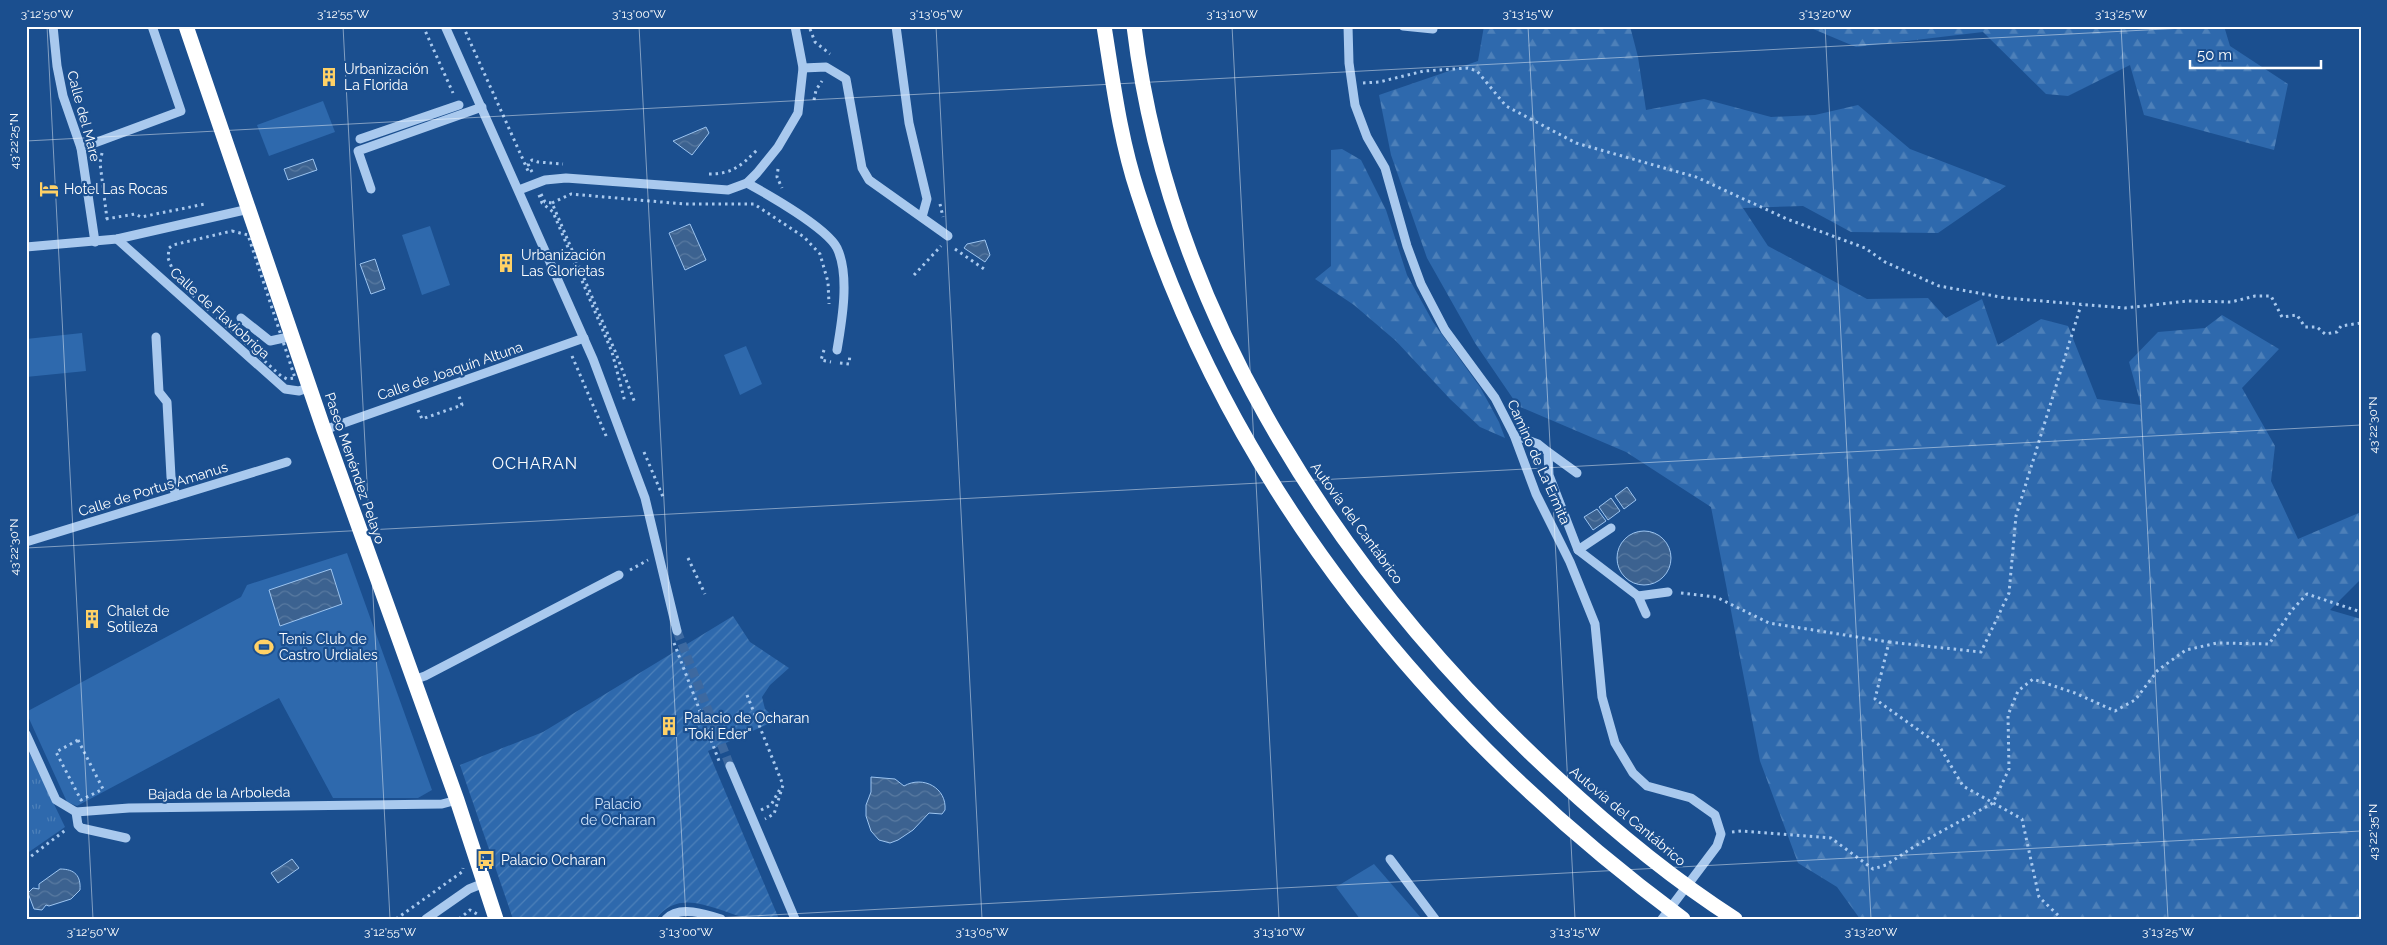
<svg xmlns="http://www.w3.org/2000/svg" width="2387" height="945" font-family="Raleway,sans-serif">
	<defs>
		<pattern id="grass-tufts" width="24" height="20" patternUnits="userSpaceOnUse" patternTransform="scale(1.25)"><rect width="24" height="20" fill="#2e69ad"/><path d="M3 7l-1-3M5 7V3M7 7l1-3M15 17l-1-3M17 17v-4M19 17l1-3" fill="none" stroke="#4d80b9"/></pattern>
		<pattern id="forest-firs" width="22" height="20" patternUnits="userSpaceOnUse" patternTransform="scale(1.25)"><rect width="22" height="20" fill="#2e69ad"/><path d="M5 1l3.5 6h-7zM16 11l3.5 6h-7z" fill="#4d80b9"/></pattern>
		<pattern id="garden-furrows" width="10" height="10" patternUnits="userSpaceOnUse" patternTransform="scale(1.25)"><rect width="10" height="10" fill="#2e69ad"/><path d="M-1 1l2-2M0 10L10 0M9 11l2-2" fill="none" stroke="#4d80b9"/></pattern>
		<pattern id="water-waves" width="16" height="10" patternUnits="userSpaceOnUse" patternTransform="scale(1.25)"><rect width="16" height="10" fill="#3c6290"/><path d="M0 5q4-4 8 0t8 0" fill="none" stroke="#597aa1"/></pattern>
	</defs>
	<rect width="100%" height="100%" fill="#1b4f8f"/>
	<!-- grass -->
	<path fill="url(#grass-tufts)" d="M26 746 65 827 26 854Z"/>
	<!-- forest -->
	<g fill="url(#forest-firs)">
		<path d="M1484 26H1630L1638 57 1646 110 1704 99 1771 117 1815 115 1858 105 1910 149 2006 186 1938 233 1851 232 1803 206 1743 208 1768 246 1867 299 1928 298 1946 318 1982 299 1998 345 2041 319 2068 326 2097 399 2141 405 2129 362 2158 332 2205 328 2222 315 2279 349 2242 388 2275 446 2271 481 2298 539 2361 512V579L2330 610 2361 619V919H1860L1837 887 1798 863 1760 761 1711 507 1626 452 1518 406 1475 343 1427 258 1391 155 1379 95 1478 61Z"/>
		<path d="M1806 26H2224L2230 46 2288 84 2274 150 2144 115 2130 65 2068 96 2046 94 1983 32 1856 47Z"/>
		<path d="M1342 149 1361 160 1386 210 1407 275 1433 322 1480 387 1499 422 1505 438 1480 427 1450 399 1396 341 1354 305 1315 279 1331 266V150Z"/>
	</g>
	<!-- garden -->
	<path fill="url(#garden-furrows)" d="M733 616 750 642 789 668 770 685 762 697 765 709 777 720 708 751 779 919C769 919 757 920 747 918 717 912 681 886 656 919H513L460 765 543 732Z"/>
	<!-- pitch -->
	<g fill="#2e69ad">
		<path d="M323 101 335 132 269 156 257 125Z"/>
		<path d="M430 226 450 285 422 295 402 235Z"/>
		<path d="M82 333 86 371 26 377V339Z"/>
		<path d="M746 346 762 384 740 395 724 355Z"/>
		<path d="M347 553 432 790 418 798H333L279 698 77 806 67 802 26 712 241 597 247 585Z"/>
		<path d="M1374 864 1422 919H1360L1336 887Z"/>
	</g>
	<!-- water -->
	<g fill="url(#water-waves)" stroke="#9cc4f0">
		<path d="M706 127 709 133 692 155 673 141Z"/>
		<path d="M313 159 317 170 288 180 284 169Z"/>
		<path d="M690 224 706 260 685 270 669 233Z"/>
		<path d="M985 240 990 255 985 262 964 248 967 244Z"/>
		<path d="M375 259 385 289 371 294 360 264Z"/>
		<path d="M1627 487 1636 500 1624 509 1615 496Z"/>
		<path d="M1611 498 1620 511 1608 520 1599 507Z"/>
		<path d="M1597 509 1606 521 1593 530 1584 517Z"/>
		<circle cx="1644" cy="558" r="27"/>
		<path d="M331 569 342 604 280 626 269 590Z"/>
		<path d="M871 777 895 779 904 786C923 775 947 788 945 810L942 814 929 813 913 830 898 840 890 843 879 840 871 831 866 816V805L871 792Z"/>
		<path d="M292 859 299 868 278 883 271 873Z"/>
		<path d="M60 869C75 869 81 876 80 890L71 899 49 906 46 905 42 910 34 909 28 893 33 888 39 889V884Z"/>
	</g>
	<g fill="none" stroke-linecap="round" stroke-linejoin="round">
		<!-- minor-tunnel -->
		<path stroke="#3d69a0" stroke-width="9" stroke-dasharray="9 4.5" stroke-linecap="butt" d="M677 631 730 766"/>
		<!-- path -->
		<g stroke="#a9c9ee" stroke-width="3" stroke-dasharray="2.5 4" stroke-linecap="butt">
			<path d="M423 26 453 93"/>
			<path d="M463 26 529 173"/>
			<path d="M810 29 815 42 830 54"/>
			<path d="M1363 83 1379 82 1424 71 1468 68 1477 71 1506 106 1576 143 1696 177 1787 219 1865 248 1885 262 1939 286 2006 298 2125 308 2188 301 2231 302 2255 296H2271L2282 317 2297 315 2305 327H2317L2325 334 2337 332 2341 326 2361 323"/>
			<path d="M814 100 816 90 822 81"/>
			<path d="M102 153 100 163 107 219"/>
			<path d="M778 169 777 177 782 188"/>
			<path d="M532 172 528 164 532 160 538 162 563 164"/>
			<path d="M709 174C732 174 741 166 757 150"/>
			<path d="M541 194 545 202 552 203 615 351 635 403"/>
			<path d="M539 195 542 203 553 212 612 352 625 402"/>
			<path d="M552 203 571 194 684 204H754L804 237 820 254 828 282 829 304"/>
			<path d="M940 204 943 217"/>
			<path d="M106 219 135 214 141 217 205 204"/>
			<path d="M232 231 248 235 295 378 287 379 281 376 177 281 168 258 169 248 173 245Z"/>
			<path d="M955 249 987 271"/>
			<path d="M914 275 941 246"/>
			<path d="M824 350 821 360 831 362"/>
			<path d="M572 356 607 438"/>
			<path d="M840 363 849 364 850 354"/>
			<path d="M418 410 422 419 462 405 459 396H461"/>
			<path d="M644 452 663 497"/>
			<path d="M688 558 705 594"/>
			<path d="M630 570 648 560"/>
			<path d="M1681 593 1716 597 1769 623 1889 642 1875 699 1938 744 1963 786 2022 819 2039 897 2062 919"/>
			<path d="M1889 642 1981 652 2009 593 2016 516 2081 305"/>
			<path d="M674 643 719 761"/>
			<path d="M747 695 783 785 774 814 765 819"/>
			<path d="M78 740 103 789 81 800 56 752Z"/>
			<path d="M761 810 771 805 780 789"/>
			<path d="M1732 832 1741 831 1831 838 1873 869 1886 865 1915 846 1993 803 2009 769 2008 715 2018 691 2033 679 2075 693 2115 711 2135 700 2158 670 2186 650 2217 643 2269 644 2292 610 2307 594 2361 612"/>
			<path d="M26 860 67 829"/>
			<path d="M396 919 462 872 463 868"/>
			<path d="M459 919 470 910 477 914"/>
		</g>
		<!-- minor -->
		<g stroke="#a9c9ee" stroke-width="9">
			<path d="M53 26 57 66 63 96 81 148 95 242"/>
			<path d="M445 26 593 359 645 498 677 631"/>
			<path d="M896 26 909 123 927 199 922 217"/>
			<path d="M1348 26 1349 63 1355 105 1367 137 1385 168 1407 246 1421 284 1445 330 1495 398 1514 435 1536 494 1570 562 1595 624 1602 697 1615 743 1633 773 1647 786 1691 798 1715 815 1721 834 1717 846 1662 919"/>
			<path d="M1403 26 1433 29"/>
			<path d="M803 68 826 67 846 79 862 168 869 180 948 236"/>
			<path d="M360 139 459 105"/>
			<path d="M81 148 181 111 152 26"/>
			<path d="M747 183C767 194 827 228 837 248 850 275 842 321 837 350"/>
			<path d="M371 189 358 151 482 107"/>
			<path d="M519 190 545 180 566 178 728 190 747 183 757 173 778 147 798 113 803 68 795 26"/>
			<path d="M117 239 285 389 299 391 310 387"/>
			<path d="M26 247 117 239 249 209"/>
			<path d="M241 318 270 341 293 336"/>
			<path d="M156 337 159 392 167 402 171 477 176 496"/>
			<path d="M324 430 584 338"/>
			<path d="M1514 435 1538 444 1548 452 1549 475 1578 550 1638 596 1668 592"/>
			<path d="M1548 452 1577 473"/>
			<path d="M26 542 287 462"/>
			<path d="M1578 550 1611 528"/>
			<path d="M1638 596 1646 614"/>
			<path d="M413 680 425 676 619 575"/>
			<path d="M26 734 56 800 76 812 129 808 442 804 457 800"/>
			<path d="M730 766 795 919"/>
			<path d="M76 812 78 825 81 828 126 838"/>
			<path d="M1390 859 1435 919"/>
			<path d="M426 919 469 889 484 883"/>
			<path d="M666 919C679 905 706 914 721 919"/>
		</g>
		<!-- highway -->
		<g stroke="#fff" stroke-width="15">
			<path d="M186 26 324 430 457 800 496 919"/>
			<path d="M1104 26C1113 82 1120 139 1138 193 1233 491 1434 734 1683 919"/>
			<path d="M1134 26C1169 318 1344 582 1556 777 1612 829 1671 878 1735 919"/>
		</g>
	</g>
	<!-- ticks -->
	<path fill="none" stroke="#fff" stroke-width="1" stroke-opacity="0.45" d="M47 26 93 919M343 26 390 919M639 26 686 919M936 26 982 919M1232 26 1279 919M1528 26 1575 919M1825 26 1871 919M2121 26 2168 919M26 141 2222 26M26 548 2361 425M695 919 2361 831"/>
	<!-- icons -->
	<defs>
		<g id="building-bare" transform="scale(1.5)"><path d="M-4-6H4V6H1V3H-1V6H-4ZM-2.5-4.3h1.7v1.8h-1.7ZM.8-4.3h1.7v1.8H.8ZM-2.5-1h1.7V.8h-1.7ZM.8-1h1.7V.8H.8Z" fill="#ffd166" stroke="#1b4f8f" stroke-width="2.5" paint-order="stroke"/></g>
		<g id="hotel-bare" transform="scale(1.5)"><path d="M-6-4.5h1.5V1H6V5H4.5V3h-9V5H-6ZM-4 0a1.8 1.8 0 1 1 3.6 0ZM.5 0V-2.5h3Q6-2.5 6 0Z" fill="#ffd166" stroke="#1b4f8f" stroke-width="2.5" paint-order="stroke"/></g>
		<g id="stadium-bare" transform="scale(1.5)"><path d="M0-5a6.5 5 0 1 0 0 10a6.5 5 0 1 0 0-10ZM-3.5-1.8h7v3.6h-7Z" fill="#ffd166" stroke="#1b4f8f" stroke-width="2.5" paint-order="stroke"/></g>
		<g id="bus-bare" transform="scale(1.5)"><path d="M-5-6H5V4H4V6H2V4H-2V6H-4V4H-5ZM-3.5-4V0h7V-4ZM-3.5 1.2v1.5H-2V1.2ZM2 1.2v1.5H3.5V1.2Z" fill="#ffd166" stroke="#1b4f8f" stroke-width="2.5" paint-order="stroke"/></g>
	</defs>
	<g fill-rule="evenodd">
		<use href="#building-bare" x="329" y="77"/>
		<use href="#hotel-bare" x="49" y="189"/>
		<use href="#building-bare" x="506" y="263"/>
		<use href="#building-bare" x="92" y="619"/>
		<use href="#stadium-bare" x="264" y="647"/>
		<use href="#building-bare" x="669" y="726"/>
		<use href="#bus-bare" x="486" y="860"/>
	</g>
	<g text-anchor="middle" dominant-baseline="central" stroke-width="4.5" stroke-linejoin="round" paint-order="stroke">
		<!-- poi labels -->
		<g font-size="14" fill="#fff" stroke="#1b4f8f" text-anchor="start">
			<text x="344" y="69">Urbanización<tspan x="344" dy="16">La Florida</tspan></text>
			<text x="64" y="189">Hotel Las Rocas</text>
			<text x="521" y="255">Urbanización<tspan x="521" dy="16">Las Glorietas</tspan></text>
			<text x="107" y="611">Chalet de<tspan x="107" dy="16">Sotileza</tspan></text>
			<text x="279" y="639">Tenis Club de<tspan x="279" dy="16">Castro Urdiales</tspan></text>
			<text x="684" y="718">Palacio de Ocharan<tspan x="684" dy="16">"Toki Eder"</tspan></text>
			<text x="501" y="860">Palacio Ocharan</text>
		</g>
		<!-- street labels -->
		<g font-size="14" fill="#fff" stroke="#1b4f8f">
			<text transform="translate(84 116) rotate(75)">Calle del Mare</text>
			<text transform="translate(220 313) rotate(42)">Calle de Flaviobriga</text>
			<text transform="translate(450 371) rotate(-19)">Calle de Joaquín Altuna</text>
			<text transform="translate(1539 462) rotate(66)">Camino de La Ermita</text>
			<text transform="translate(355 468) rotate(71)">Paseo Menéndez Pelayo</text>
			<text transform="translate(153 489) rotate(-17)">Calle de Portus Amanus</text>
			<text transform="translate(1357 523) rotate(54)">Autovía del Cantábrico</text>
			<text transform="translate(219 793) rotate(-1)">Bajada de la Arboleda</text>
			<text transform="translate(1628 816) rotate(40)">Autovía del Cantábrico</text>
		</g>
		<!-- park labels -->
		<g font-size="14" fill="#cfe3fa" stroke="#1b4f8f">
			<text x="618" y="804">Palacio<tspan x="618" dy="16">de Ocharan</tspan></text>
		</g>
		<!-- quarter labels -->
		<g font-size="16" letter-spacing="1" fill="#fff" stroke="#1b4f8f">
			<text x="535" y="463">OCHARAN</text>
		</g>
	</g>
	<!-- border -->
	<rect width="2387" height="945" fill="none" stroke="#1b4f8f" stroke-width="55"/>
	<!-- scale -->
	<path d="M2190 60v8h131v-8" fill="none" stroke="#ffffff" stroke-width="2.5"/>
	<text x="2197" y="60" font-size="15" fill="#ffffff" stroke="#1b4f8f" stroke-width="4" paint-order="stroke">50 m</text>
	<rect x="28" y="28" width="2332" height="890" fill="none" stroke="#fff" stroke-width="2"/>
	<g font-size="12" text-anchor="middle" fill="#fff">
		<text x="47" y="18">3°12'50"W</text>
		<text x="343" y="18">3°12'55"W</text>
		<text x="639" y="18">3°13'00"W</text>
		<text x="936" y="18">3°13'05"W</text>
		<text x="1232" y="18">3°13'10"W</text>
		<text x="1528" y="18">3°13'15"W</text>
		<text x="1825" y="18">3°13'20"W</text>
		<text x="2121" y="18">3°13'25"W</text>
		<text transform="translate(14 141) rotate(-90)" y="4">43°22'25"N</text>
		<text transform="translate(2373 425) rotate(-90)" y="4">43°22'30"N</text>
		<text transform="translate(14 547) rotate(-90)" y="4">43°22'30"N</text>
		<text transform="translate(2373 832) rotate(-90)" y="4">43°22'35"N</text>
		<text x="93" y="936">3°12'50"W</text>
		<text x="390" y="936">3°12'55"W</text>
		<text x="686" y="936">3°13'00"W</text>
		<text x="982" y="936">3°13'05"W</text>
		<text x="1279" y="936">3°13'10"W</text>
		<text x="1575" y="936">3°13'15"W</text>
		<text x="1871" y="936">3°13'20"W</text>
		<text x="2168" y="936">3°13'25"W</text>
	</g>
</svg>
